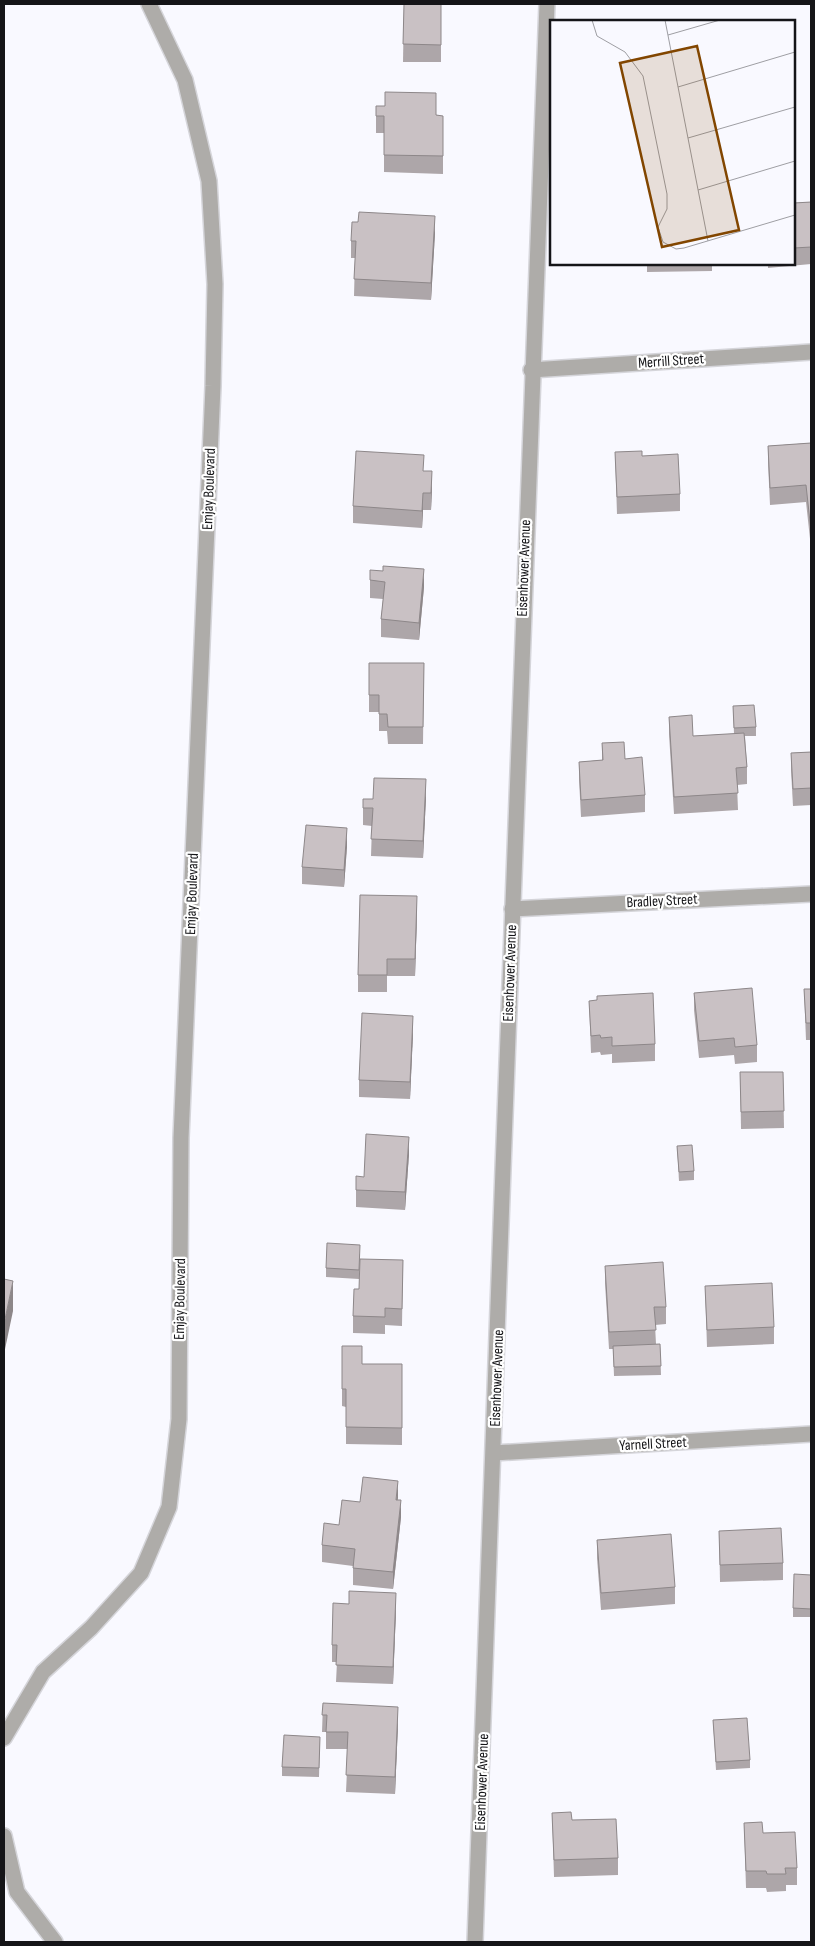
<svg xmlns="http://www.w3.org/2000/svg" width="815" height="1946" font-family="'Sofia Sans Condensed',sans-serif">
	<rect width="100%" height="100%" fill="#f9f9ff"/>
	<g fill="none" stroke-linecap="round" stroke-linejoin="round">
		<!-- street casing -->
		<g stroke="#d5d5da" stroke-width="18">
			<g id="street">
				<path d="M531 370 811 352"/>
				<path d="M512 909 811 894"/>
				<path d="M494 1453 811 1434"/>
				<path d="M4 1738 43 1672 91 1628 141 1573 169 1507 179 1419 181 1138 213 386 215 284 209 181 185 80 149 4"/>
				<path d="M4 1836 17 1892 55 1942"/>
				<path d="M475 1942C500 1296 519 650 547 4"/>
			</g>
		</g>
		<!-- street -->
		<use href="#street" stroke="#aeaca9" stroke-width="15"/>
	</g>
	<!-- wall -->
	<g fill="#ada6a9">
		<path d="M404 4H441V62H403Z"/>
		<path d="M376 106 443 116V174L384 172V133H376Z"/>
		<path d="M811 202V264L768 268V264H794V203Z"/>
		<path d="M435 233 431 300 354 296 355 258H351V241Z"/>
		<path d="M647 264H712V271L647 272Z"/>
		<path d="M811 443V548L806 502 770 505 768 463V446Z"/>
		<path d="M615 452 642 456 680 494V511L617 514Z"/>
		<path d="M424 471 432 488 431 510H423L422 528 353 523V506Z"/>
		<path d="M383 571 424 587 419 640 381 637V619L383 599 370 598V580Z"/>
		<path d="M369 663H424L423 744H388L387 731H379V712H369Z"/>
		<path d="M733 706 756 727V736H745L747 767V784L737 785 738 810 674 814 669 734V717L693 736 734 734Z"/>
		<path d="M602 743 625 759 645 795V812L581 817 579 779V762L602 760Z"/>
		<path d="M811 752V805L793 806 791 770V753Z"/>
		<path d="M426 797 423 858 371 856 372 826 363 825V808L373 799Z"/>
		<path d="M347 846 344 887 302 884V867Z"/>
		<path d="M417 914 415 976H387V992H358V975Z"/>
		<path d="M804 989H811V1040H806Z"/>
		<path d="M694 993 757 1045V1062L735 1064 734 1055 699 1058 694 1010Z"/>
		<path d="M589 1001 655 1044V1061L612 1063V1054L601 1055 600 1052 591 1053Z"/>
		<path d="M413 1033 410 1099 359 1097V1080Z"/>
		<path d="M740 1072H783L784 1128 741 1129Z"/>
		<path d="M677 1146 694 1171V1180L679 1181Z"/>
		<path d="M409 1154 405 1210 356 1207V1190L364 1177Z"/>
		<path d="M360 1254 359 1279 326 1277V1268Z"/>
		<path d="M403 1260 402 1326 385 1325V1334L353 1333V1316L359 1289Z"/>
		<path d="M605 1266 666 1307V1324L655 1325 656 1344H660L661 1375 614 1376 613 1349H609L605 1283Z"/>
		<path d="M705 1286 774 1327V1344L707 1347Z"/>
		<path d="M342 1346 362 1364H402V1445L346 1444V1407L342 1406Z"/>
		<path d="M398 1500 401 1517 393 1589 353 1585V1566L322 1562V1545L360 1502Z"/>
		<path d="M719 1531 783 1563V1580L720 1582Z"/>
		<path d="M597 1540 675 1587V1604L601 1610 597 1558Z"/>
		<path d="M811 1575V1617H793V1608Z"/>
		<path d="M396 1610 393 1684 336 1682 337 1662H332V1645Z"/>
		<path d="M323 1703 398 1724 395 1794 346 1792 348 1749H326V1732H322Z"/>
		<path d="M713 1720 750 1760V1768L716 1770Z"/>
		<path d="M320 1737 319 1777 282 1776V1767Z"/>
		<path d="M552 1813 572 1820 618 1858V1875L554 1877Z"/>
		<path d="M744 1823 763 1833 797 1868V1885H786V1891L767 1892 766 1888H746Z"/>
	</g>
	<!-- shaded-wall -->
	<g fill="#8d8789">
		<path d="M435 216V233L431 300V283Z"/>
		<path d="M432 471V488L431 510V493Z"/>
		<path d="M423 493V510L422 528V511Z"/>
		<path d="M424 569V587L419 640V623Z"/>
		<path d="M426 779V797L423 858V841Z"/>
		<path d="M347 828V846L344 887V870Z"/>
		<path d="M417 896V914L415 976V959Z"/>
		<path d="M413 1016V1033L410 1099V1082Z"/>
		<path d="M409 1137V1154L405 1210V1192Z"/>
		<path d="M13 1281V1311L4 1354V1324Z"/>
		<path d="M398 1481V1498L396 1517V1500Z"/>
		<path d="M401 1500V1517L393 1589V1572Z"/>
		<path d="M396 1593V1610L393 1684V1667Z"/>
		<path d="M398 1707V1724L395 1794V1777Z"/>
	</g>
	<!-- building -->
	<g fill="#c9c1c4" stroke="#8d8789">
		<path d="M404 4H441V45L403 44Z"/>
		<path d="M385 92 436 93V115L443 116V156L384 155V116H376V106H385Z"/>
		<path d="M811 202V247L794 248V203Z"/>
		<path d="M359 212 435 216 431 283 354 279 356 241H351L352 222H358Z"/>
		<path d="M811 443V531L806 485 770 488 768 446Z"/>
		<path d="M356 451 424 455 423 471H432L431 493H423L422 511 353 506Z"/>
		<path d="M642 451V456L678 454 680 494 617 497 615 452Z"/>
		<path d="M383 566 424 569 419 623 381 619 385 582 370 580V570L383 571Z"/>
		<path d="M369 663H424L423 727H388L387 714H379V695H369Z"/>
		<path d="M754 705 756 727 734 728 733 706Z"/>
		<path d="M692 715 693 736 744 733 747 767 736 768 738 793 674 797 669 717Z"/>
		<path d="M624 742 625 759 642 757 645 795 581 800 579 762 603 760 602 743Z"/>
		<path d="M811 752V788L793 789 791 753Z"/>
		<path d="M374 778 426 779 423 841 371 839 373 808H363V799H373Z"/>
		<path d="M306 825 347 828 344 870 302 867Z"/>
		<path d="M360 895 417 896 415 959H387V975H358Z"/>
		<path d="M752 988 757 1045 735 1047 734 1038 699 1041 694 993Z"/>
		<path d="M804 989H811V1023H806Z"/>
		<path d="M653 993 655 1044 612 1046V1037L601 1038 600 1035 591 1036 589 1001 597 1000V996Z"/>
		<path d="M362 1013 413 1016 410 1082 359 1080Z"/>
		<path d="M740 1072H783L784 1111 741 1112Z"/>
		<path d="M366 1134 409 1137 405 1192 356 1190V1176L364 1177Z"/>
		<path d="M692 1145 694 1171 679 1172 677 1146Z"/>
		<path d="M327 1243 360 1245 359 1270 326 1268Z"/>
		<path d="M360 1259 403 1260 402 1309 385 1308V1317L353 1316 354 1289H359Z"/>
		<path d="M663 1262 666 1307H654L656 1330 609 1332 605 1266Z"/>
		<path d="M4 1279 13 1281 4 1324Z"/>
		<path d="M772 1283 774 1327 707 1330 705 1286Z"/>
		<path d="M660 1344 661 1366 614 1367 613 1346Z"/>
		<path d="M342 1346H362V1364H402V1428L346 1427V1389H342Z"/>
		<path d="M363 1477 398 1481 396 1500H401L393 1572 353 1568 355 1549 322 1545 324 1523 339 1525 342 1500 360 1502Z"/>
		<path d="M781 1528 783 1563 720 1565 719 1531Z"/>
		<path d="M671 1534 675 1587 601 1593 597 1540Z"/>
		<path d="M794 1574 811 1575V1609L793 1608Z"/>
		<path d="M349 1591 396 1593 393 1667 336 1665 337 1645H332L333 1603 349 1604Z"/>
		<path d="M323 1703 398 1707 395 1777 346 1775 348 1732H326L327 1715H322Z"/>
		<path d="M747 1718 750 1760 716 1762 713 1720Z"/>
		<path d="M284 1735 320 1737 319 1768 282 1767Z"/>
		<path d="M571 1812 572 1820 616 1819 618 1858 554 1860 552 1813Z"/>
		<path d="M762 1822 763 1833 795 1832 797 1868H785L786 1874H767L766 1871H746L744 1823Z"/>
	</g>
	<g text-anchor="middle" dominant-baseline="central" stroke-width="4.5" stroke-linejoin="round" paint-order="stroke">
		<!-- street labels -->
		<g font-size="15" fill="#151518" stroke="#fff">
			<text transform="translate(671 361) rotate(-4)">Merrill Street</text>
			<text transform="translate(209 489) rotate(-88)">Emjay Boulevard</text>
			<text transform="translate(524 568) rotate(-88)">Eisenhower Avenue</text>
			<text transform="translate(192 894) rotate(-88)">Emjay Boulevard</text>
			<text transform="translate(662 901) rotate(-3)">Bradley Street</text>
			<text transform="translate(510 973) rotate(-88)">Eisenhower Avenue</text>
			<text transform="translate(180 1299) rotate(-89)">Emjay Boulevard</text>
			<text transform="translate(497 1378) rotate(-88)">Eisenhower Avenue</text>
			<text transform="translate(653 1444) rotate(-3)">Yarnell Street</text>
			<text transform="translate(482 1782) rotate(-88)">Eisenhower Avenue</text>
		</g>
	</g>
	<!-- overview -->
	<g transform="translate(550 20)">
		<rect width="245" height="245" fill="#f9f9ff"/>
		<path fill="none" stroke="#9e9ea3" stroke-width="1" d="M42 0 47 16 75 32 93 56 117 174V189L108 207 113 222 126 229 134 228 245 195M115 0 158 221M118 15 170 0M128 67 245 32M138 118 245 87M148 170 245 141"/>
		<path fill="#824600" fill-opacity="0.15" stroke="#824600" stroke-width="2.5" d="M147 26 189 210 112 227 70 43Z"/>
		<rect width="245" height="245" fill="none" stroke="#151518" stroke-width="2.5"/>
	</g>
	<!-- border -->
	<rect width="815" height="1946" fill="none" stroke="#151518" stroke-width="10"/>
</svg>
